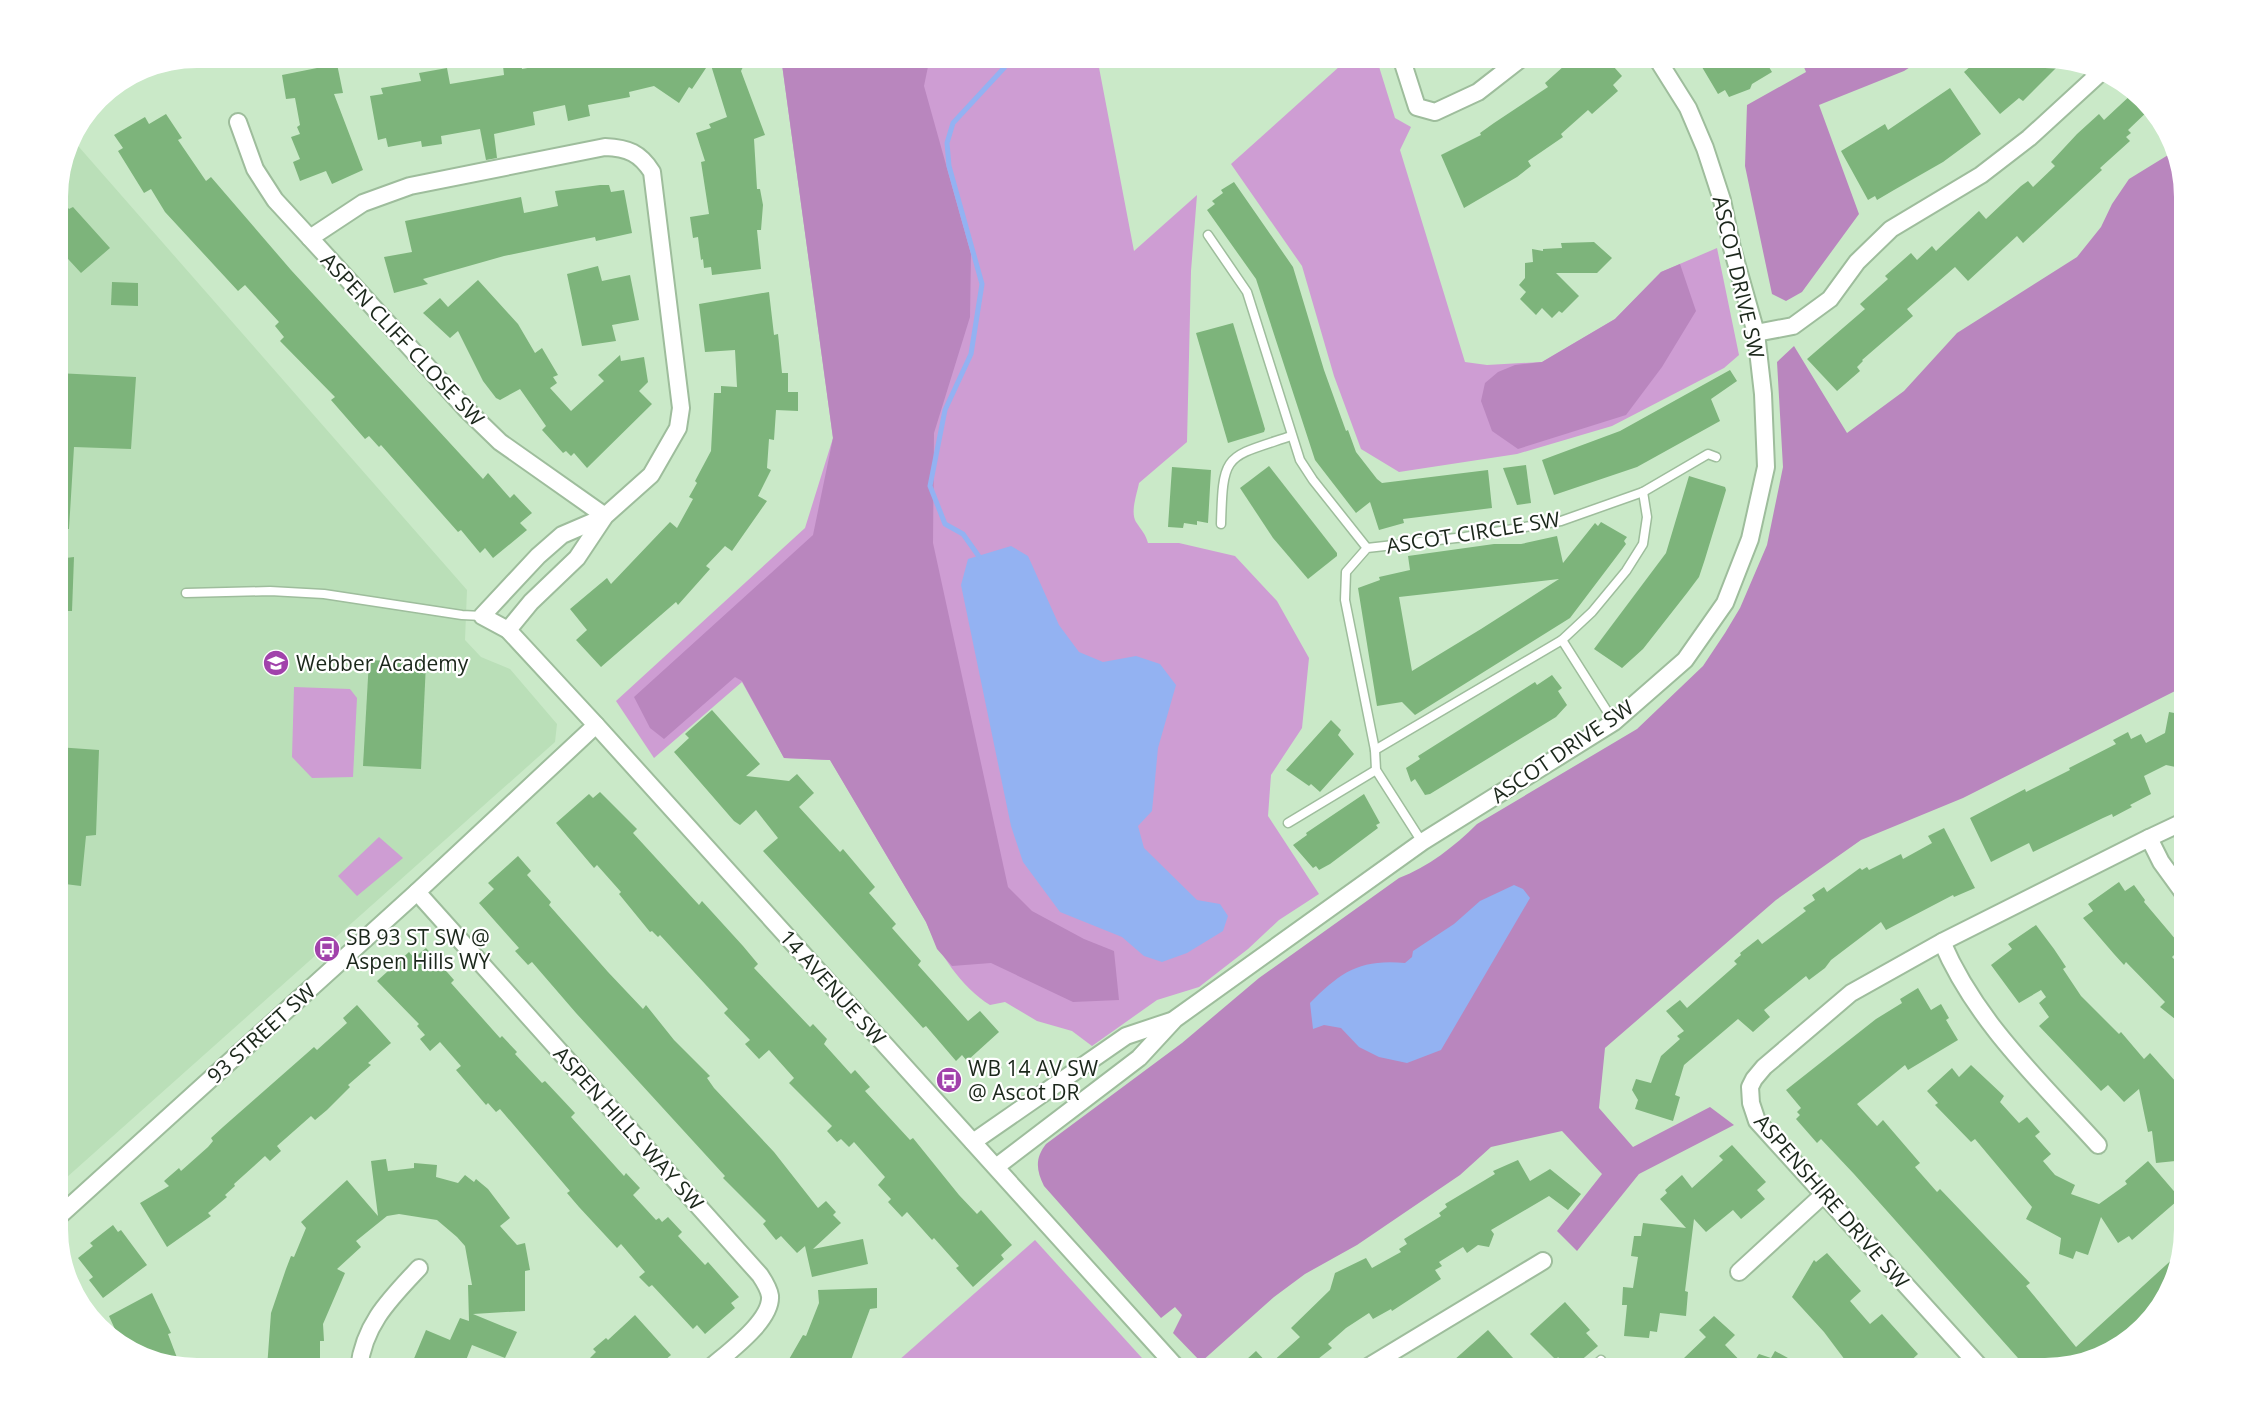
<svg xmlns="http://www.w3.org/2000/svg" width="2242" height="1425" font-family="'Open Sans',sans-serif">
	<rect width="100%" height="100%" fill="#cae9c8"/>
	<!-- built -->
	<path fill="#badfb8" d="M72 139 467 590 465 640 481 657 510 669 557 724 555 742 57 1186V188Z"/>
	<!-- green -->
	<g fill="#ce9dd3">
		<path d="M781 57H1097L1134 251 1197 195 1191 271 1187 442 1139 483C1137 494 1130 512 1136 522 1142 531 1145 533 1148 543H1179L1235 556 1277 601 1309 658 1302 728 1271 775 1268 816 1319 894 1279 920 1248 949 1199 987 1157 1000 1092 1046 1072 1031 1037 1021 1005 1002 990 1005C961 987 939 953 926 922L830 760 784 758 742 682 654 758 616 701 805 528 833 438Z"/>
		<path d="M1350 57H1376L1395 118 1411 127 1400 150 1465 362 1487 365 1542 362 1615 319 1661 272 1717 248 1739 355 1724 368 1612 426 1517 454 1399 472 1361 449 1334 376 1302 266 1231 164Z"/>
		<path d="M294 687 350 689 357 698 353 777 312 778 292 757Z"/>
		<path d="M379 837 403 858 357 896 338 876Z"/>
		<path d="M1035 1240 1151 1368H890Z"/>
	</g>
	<!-- forest -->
	<g fill="#b986be">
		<path d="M781 57H930L924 86 971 254 970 317 934 433 933 543 1008 887 1032 911 1084 939 1114 951 1119 1000 1073 1002 991 963 952 966 937 949 926 922 830 760 784 758 742 681 735 677 664 739 650 728 634 697 813 535 833 438Z"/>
		<path d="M1805 57H1926L1904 71 1819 105 1859 214 1802 292 1786 301 1772 294 1745 166 1747 105 1806 72 1801 60Z"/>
		<path d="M2173 152 2185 196V686L1963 798 1861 840 1776 900 1605 1048 1599 1108 1633 1147 1710 1107 1734 1125 1639 1174 1577 1251 1557 1231 1602 1174 1562 1131 1491 1147 1460 1175 1357 1245 1305 1274 1274 1297 1201 1362 1173 1333 1182 1315 1175 1307 1161 1318 1044 1186C1036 1170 1035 1158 1046 1144L1182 1043 1259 978 1399 878C1428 867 1455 846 1477 824L1637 729 1703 666 1725 633 1740 608 1767 545 1783 467 1777 362 1794 346 1847 433 1904 391 1957 333 2077 257 2101 227 2112 204 2129 179Z"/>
		<path d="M1680 264 1696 311 1662 367 1626 415 1518 449 1492 431 1481 401 1485 383 1498 372 1515 365 1542 362 1615 319 1661 272Z"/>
	</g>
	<!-- water -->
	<g fill="#93b2f2">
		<path d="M1011 546 1028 556 1059 625 1079 652 1103 662 1136 656 1160 664 1176 685 1158 748 1152 811 1138 826 1144 848 1197 900 1220 904 1228 916 1223 931 1187 953 1162 962 1144 956 1122 937 1060 912 1023 862 1011 826 961 585 968 559Z"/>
		<path d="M1514 885 1523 889 1530 898 1441 1050 1407 1063 1379 1057 1359 1047 1341 1028 1324 1025 1313 1029 1310 1003C1341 972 1359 959 1405 963L1412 957 1413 951 1454 924 1480 901Z"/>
	</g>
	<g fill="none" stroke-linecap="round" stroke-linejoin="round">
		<!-- stream -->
		<path stroke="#93b2f2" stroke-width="5" d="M980 558 963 534 945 524 930 486 945 410 971 354 982 284 949 166 947 143 953 123 1004 68 1010 57"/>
	</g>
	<!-- building -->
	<g fill="#7db47b" fill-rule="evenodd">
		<path d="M554 57H744L739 65 743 67 741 71 765 135 754 139 757 189H760L763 205 761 230H757L761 269 712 275 711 267 704 268 703 259 701 260 698 237 693 238 690 217 709 214 701 162 705 161 696 133 711 128 709 124 727 117 710 62 692 89 689 87 679 103 654 86 629 92 630 97 588 105 590 116 568 121 565 105 533 112 535 125 494 134 497 158 486 160 480 129 441 136 442 144 422 147 421 141 388 147 386 138 378 140 370 96 383 94 381 88 421 81 419 73 447 68 450 84 504 75 503 66 521 62 522 69 555 63Z"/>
		<path d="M1574 57H1626L1614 67 1622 76 1613 85 1618 91 1592 114 1588 110 1561 134 1563 137 1528 161 1531 166 1517 177 1464 208 1441 155 1481 135 1480 133 1494 123 1548 87 1545 83Z"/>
		<path d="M1696 57H1763L1772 72 1752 84 1750 89 1729 97 1725 90 1718 94Z"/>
		<path d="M1981 57H2046L2062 62 2023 101 2019 98 2000 114 1964 72Z"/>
		<path d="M337 64 343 93 334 94 363 170 332 184 326 171 300 181 293 162 300 159 291 137 300 134 297 127 300 125 295 98 286 99 282 75Z"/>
		<path d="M1950 88 1981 134 1943 162 1894 190 1877 200 1875 196 1868 200 1841 151 1885 124 1888 130Z"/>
		<path d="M2134 92 2150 109 2128 130 2131 133 2126 137 2130 141 2100 168 2102 170 2023 243 2017 236 1968 281 1955 267 1907 309 1913 316 1862 360 1863 361 1857 367 1860 371 1837 391 1807 359 1865 309 1860 304 1888 279 1885 276 1911 253 1917 260 1932 246 1936 251 1979 211 1986 219 2021 186 2028 181 2033 187 2055 166 2051 162 2077 134 2099 114 2104 120Z"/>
		<path d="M166 114 182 138 178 140 206 181 211 177 291 270 483 479 488 473 510 498 514 494 532 513 520 523 527 530 493 558 485 548 480 553 461 530 458 532 381 445 379 447 369 436 365 439 331 400 335 397 280 341 284 337 275 326 279 322 245 285 238 291 165 212 151 189 144 193 118 151 123 148 114 135 145 117 149 124Z"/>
		<path d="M1234 182 1293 267 1324 370 1346 431 1348 430 1356 452 1377 479 1382 483 1488 470 1492 508 1403 519 1404 523 1379 530 1370 502 1356 513 1349 504 1315 460 1256 279 1207 210 1215 204 1212 201 1223 193 1221 190Z"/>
		<path d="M600 185H609L611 192 624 190 632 233 596 241 595 237 504 256 423 279 428 284 394 293 384 257 412 252 405 221 521 197 524 213 539 210 558 206 555 191Z"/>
		<path d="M57 196 69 209 73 207 110 248 81 273 57 247Z"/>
		<path d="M1594 242 1612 258 1597 273H1556L1579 296 1562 313 1559 311 1552 318 1542 308 1536 315 1520 299 1526 292 1519 285 1525 278V263L1533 262 1532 249 1543 251V249L1562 248 1561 243Z"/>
		<path d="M598 266 602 281 630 275 639 320 612 325 616 341 582 346 567 274Z"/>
		<path d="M478 280 518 324 535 353 542 348 558 375 553 377 557 383 550 388 571 411 604 381 598 375 620 355 621 361 644 357 648 382 639 391 652 404 587 468 574 453 571 456 566 451 563 453 542 430 546 426 520 389 500 400 496 398 483 381 458 331 450 338 423 313 440 298 448 307Z"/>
		<path d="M112 282 138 283V306L111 305Z"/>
		<path d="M769 292 774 335 778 334 782 373H788V392H798V411L776 410 774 440 769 439 767 468 771 470 758 496 767 501 732 551 725 546 706 566 710 569 678 605 676 602 601 667 576 640 587 630 570 609 607 578 611 584 670 522 677 528 693 499 689 497 697 483 695 481 711 451 714 393H721V386L737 387 735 350 705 352 699 304Z"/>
		<path d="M1233 323 1265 429 1264 432 1228 443 1196 333Z"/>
		<path d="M1730 370 1737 381 1711 399 1720 421 1637 467 1554 495 1542 460 1620 431Z"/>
		<path d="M57 373 136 377 131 449 74 447 69 529H57Z"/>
		<path d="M1526 465 1531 503 1517 505 1503 468Z"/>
		<path d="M1269 466 1337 553V556L1308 579 1273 538 1240 488Z"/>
		<path d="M1172 467 1211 470 1208 523 1197 521V525L1184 523 1183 528 1168 527Z"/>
		<path d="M1689 476 1725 487 1726 490 1705 559 1699 577 1687 593 1643 649 1622 668 1594 649 1666 553Z"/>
		<path d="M1601 522 1627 537 1624 541 1626 544 1570 618 1415 715 1402 702 1377 706 1358 588 1380 580 1379 577 1410 570 1408 556 1494 544H1521L1557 536 1563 563 1595 523 1598 526ZM1559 579 1481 629 1412 671 1399 597Z"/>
		<path d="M74 557 72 611H57V559Z"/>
		<path d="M369 660 426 663 421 769 363 766Z"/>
		<path d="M1552 675 1562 688 1558 691 1567 705 1556 717 1430 794 1425 795 1415 779 1411 782 1406 768 1420 759 1418 756 1535 682 1537 685Z"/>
		<path d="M712 710 760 764 746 776 789 781 797 774 814 793 799 807 840 852 843 849 875 887 869 893 896 924 892 928 921 961 918 965 968 1021 980 1011 999 1032 967 1061 962 1055 956 1061 926 1026 923 1028 763 851 778 838 756 810 740 825 734 821 674 752 689 738 685 734Z"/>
		<path d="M2169 712 2185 715V769L2166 765 2144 776 2151 794 2130 805 2132 807 2113 817 2112 814 2103 818 2033 852 2029 843 1991 862 1970 818 2025 789 2026 792 2070 770 2069 768 2116 744 2113 740 2128 732 2131 739 2141 734 2146 743 2165 733Z"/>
		<path d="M1331 720 1341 730 1338 735 1354 754 1320 792 1311 784 1309 786 1286 770Z"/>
		<path d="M57 747 99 750 96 835 86 836 81 886 57 883Z"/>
		<path d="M600 792 637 829 633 833 699 905 702 901 743 946 758 964 754 968 810 1027 813 1024 827 1039 824 1044 851 1074 855 1070 870 1087 865 1091 910 1140 913 1138 959 1195 977 1214 981 1210 1012 1245 1001 1255 1004 1259 973 1287 956 1268 959 1266 934 1238 932 1240 907 1212 902 1217 888 1202 891 1199 878 1185 885 1177 854 1142 849 1147 841 1139 837 1142 827 1131 832 1126 789 1083 794 1078 769 1050 759 1059 745 1044 750 1040 724 1013 728 1009 660 935 658 937 652 931 650 932 619 894 621 892 597 865 594 868 556 823 589 794 593 798Z"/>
		<path d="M1364 794 1380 823 1376 825 1378 828 1330 864 1319 870 1316 866 1313 868 1293 845 1307 835 1306 833Z"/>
		<path d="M1944 828 1975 888 1954 897 1953 895 1886 930 1881 922 1831 960 1825 968 1809 980 1806 976 1764 1010 1770 1017 1753 1032 1738 1019 1684 1065 1675 1095 1680 1097 1673 1121 1635 1109 1638 1100 1632 1090 1636 1079 1651 1083 1661 1056 1680 1039 1677 1036 1684 1031 1666 1011 1680 1000 1687 1008 1737 964 1734 961 1741 955 1740 953 1758 939 1762 944 1806 911 1803 908 1815 900 1812 895 1824 887 1827 892 1860 868 1862 870 1867 867 1869 870 1901 854 1903 859 1932 843 1928 836Z"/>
		<path d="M518 856 531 871 527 875 551 902 549 905 608 972 643 1009 646 1005 674 1040 710 1076 707 1078 714 1088 774 1152 818 1208 826 1201 836 1212 833 1215 841 1223 813 1249 863 1239 868 1264 812 1277 805 1246 797 1253 781 1236 776 1240 763 1224 766 1221 723 1178 725 1176 576 1013 532 962 528 965 515 951 519 948 479 903 494 889 488 883Z"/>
		<path d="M2119 882 2125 891 2134 885 2145 900 2144 902 2182 947 2172 957 2185 971V1027L2160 1007 2165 1002 2126 962 2124 965 2114 954 2083 918 2093 911 2088 904Z"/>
		<path d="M2036 925 2054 949 2066 967 2063 969 2081 996 2119 1034 2121 1032 2144 1059 2150 1053 2185 1092V1160L2156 1163 2152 1131 2148 1132 2139 1089 2124 1102 2108 1085 2101 1091 2039 1026 2049 1017 2039 1003 2046 997 2041 990 2019 1003 1991 965 2012 949 2008 944Z"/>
		<path d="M426 948 454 980 451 983 500 1038 502 1036 517 1052 515 1054 542 1083 545 1081 575 1113 571 1117 624 1176 626 1173 640 1188 633 1195 656 1220 659 1218 662 1222 668 1217 682 1232 678 1236 705 1265 708 1262 739 1297 731 1303 735 1308 705 1334 697 1325 693 1329 652 1285 649 1287 639 1277 645 1272 621 1244 617 1248 579 1207 567 1193 570 1191 500 1109 496 1112 488 1103 486 1105 456 1070 461 1066 440 1042 430 1051 420 1039 425 1035 417 1026 419 1024 377 981 409 952 414 958Z"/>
		<path d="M1918 988 1931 1010 1941 1004 1949 1018 1946 1020 1958 1040 1908 1070 1905 1065 1857 1104 1877 1126 1883 1120 1920 1163 1915 1167 1937 1192 1940 1189 2030 1283 2026 1286 2076 1347 2177 1255 2162 1306 2115 1349 2055 1366 2052 1360 2044 1365 2038 1358 2026 1367 1854 1174 1821 1139 1817 1143 1796 1119 1800 1115 1797 1112 1801 1108 1786 1090 1876 1019 1902 1003 1900 999Z"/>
		<path d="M357 1005 391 1043 368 1063 371 1065 348 1085 350 1087 327 1110 315 1120 311 1116 277 1146 281 1151 270 1161 265 1156 234 1184 235 1186 225 1195 227 1197 208 1213 211 1216 167 1247 140 1203 169 1186 164 1181 179 1168 181 1171 208 1147 213 1141 211 1138 223 1127 314 1047 317 1050 347 1023 343 1018Z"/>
		<path d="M1971 1065 2004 1096 2000 1102 2019 1123 2027 1117 2040 1132 2035 1136 2051 1154 2043 1161 2055 1175 2075 1185 2071 1194 2099 1204 2127 1184 2125 1181 2148 1161 2179 1197 2177 1201 2132 1240 2129 1236 2118 1243 2101 1217 2088 1255 2076 1251 2073 1259 2059 1254 2061 1238 2026 1219 2032 1207 1975 1139 1971 1142 1935 1105 1938 1103 1927 1091 1952 1068 1959 1077Z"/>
		<path d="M1732 1145 1766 1182 1757 1190 1765 1199 1741 1219 1733 1210 1706 1232 1694 1219 1685 1291 1688 1292 1686 1316 1660 1313 1657 1332 1650 1331 1649 1338 1624 1336 1627 1305H1622L1623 1287 1633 1288 1638 1257 1631 1256 1634 1236H1641L1643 1223 1686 1228 1660 1199 1667 1193 1665 1190 1682 1175 1692 1188 1723 1160 1719 1156Z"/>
		<path d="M386 1159 388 1171 414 1168V1163L437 1165 436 1177 458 1183 465 1175 474 1182 476 1179 488 1189 510 1218 500 1226 517 1245 525 1243 530 1270 525 1271V1311L473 1314 517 1332 505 1358 472 1345 463 1368H410L426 1330 450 1340 460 1318 469 1321 468 1285H472L465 1246 457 1237 437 1220 399 1214 387 1216 356 1241 361 1247 337 1269 345 1273 323 1324 324 1341H320V1367L267 1368 271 1313 286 1269 291 1256 294 1257 306 1228 301 1222 347 1180 378 1216 371 1161Z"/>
		<path d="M1518 1160 1530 1181 1550 1169 1581 1194 1568 1210 1549 1196 1491 1230 1494 1234 1489 1247 1478 1245 1467 1253 1463 1247 1439 1262 1442 1266 1435 1270 1441 1279 1392 1311 1391 1309 1373 1319 1369 1313 1346 1328 1328 1344 1332 1348 1309 1366 1305 1361 1297 1368H1237L1256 1351 1269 1365 1300 1337 1291 1328 1330 1290 1335 1273 1366 1258 1372 1268 1401 1252 1399 1249 1407 1244 1404 1239 1441 1216 1439 1213 1447 1207 1445 1204 1495 1174 1493 1171Z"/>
		<path d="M113 1225 118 1232 121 1230 147 1265 103 1298 89 1280 93 1277 78 1258 93 1246 90 1243Z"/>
		<path d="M1827 1253 1861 1291 1850 1301 1870 1324 1882 1314 1918 1354 1903 1368H1851L1824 1332 1792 1297 1814 1260 1816 1262Z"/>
		<path d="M877 1288V1308L870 1309 848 1368H784L803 1335 806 1336 819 1303 818 1290Z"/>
		<path d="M152 1293 171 1333 168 1334 179 1363 122 1345 109 1316Z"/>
		<path d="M1565 1302 1590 1330 1586 1333 1598 1346 1572 1368H1568L1558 1357 1556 1360 1530 1334Z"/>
		<path d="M635 1315 671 1355 656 1368H580L596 1352 593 1349 606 1338 608 1340Z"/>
		<path d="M1714 1316 1735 1335 1725 1345 1747 1368H1694L1684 1358 1706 1337 1699 1330Z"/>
		<path d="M1488 1330 1513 1358 1502 1368H1445Z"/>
		<path d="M1775 1351 1788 1358 1784 1365 1788 1368H1750L1759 1354 1771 1358Z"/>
	</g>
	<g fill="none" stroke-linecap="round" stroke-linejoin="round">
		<!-- lane casing -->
		<g stroke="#9ebd9c" stroke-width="11">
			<g id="lane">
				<path d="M1208 235 1247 292 1300 460 1313 480 1367 548"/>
				<path d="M1221 524C1223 452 1225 458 1291 436"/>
				<path d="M186 593 270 591 324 594 462 615 482 616"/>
				<path d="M1562 640 1614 722"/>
				<path d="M1375 750 1562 640 1592 612 1626 571 1643 544 1647 517 1643 492"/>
				<path d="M1288 823 1376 770"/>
				<path d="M1422 842 1376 770 1375 750 1345 600 1346 572 1367 548 1465 537 1561 521 1643 492 1708 454 1716 457"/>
				<path d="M1592 1368 1601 1360"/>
			</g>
		</g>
		<!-- street casing -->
		<g stroke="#9ebd9c" stroke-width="20">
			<g id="street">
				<path d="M1401 57 1417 107 1435 112 1478 92 1523 57"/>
				<path d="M238 122 255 169 275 200 310 238"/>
				<path d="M1756 333 1793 326 1830 299 1857 262 1891 229 1981 175 2029 138 2100 73"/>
				<path d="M604 517 562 535 538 556 482 616 508 630 596 725 1177 1368"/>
				<path d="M508 630 531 602 577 558 605 516 651 475 678 428 681 408 652 172C640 153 628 148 605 147L410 186 363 203 310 238 466 409 500 442 605 516"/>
				<path d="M2149 838 2185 821"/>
				<path d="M417 892 760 1275C764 1281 769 1289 770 1296 772 1321 727 1353 710 1368"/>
				<path d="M1942 942C1976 1022 2041 1082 2098 1145"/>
				<path d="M973 1142 1126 1036 1171 1021"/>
				<path d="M996 1167 1139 1058 1175 1019 1422 842 1614 722 1685 660 1725 603 1750 539 1766 467 1763 394 1756 333 1732 248 1722 200 1705 148 1688 108 1656 57"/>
				<path d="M57 1218 417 892 596 725"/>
				<path d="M1739 1272 1823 1195"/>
				<path d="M359 1368C364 1324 390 1299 419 1268"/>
				<path d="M1366 1368 1543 1261"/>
				<path d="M1981 1368 1757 1121 1751 1103 1750 1087 1754 1079 1764 1067 1851 993 1942 942 2149 838 2161 862 2185 895"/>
			</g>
		</g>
		<!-- lane -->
		<use href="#lane" stroke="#fff" stroke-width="8"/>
		<!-- street -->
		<use href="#street" stroke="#fff" stroke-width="16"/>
	</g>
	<!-- icons -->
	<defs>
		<g id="school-disc" transform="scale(1.35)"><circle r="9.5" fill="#a142ab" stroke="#fff"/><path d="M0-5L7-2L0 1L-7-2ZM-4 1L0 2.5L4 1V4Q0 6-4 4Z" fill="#fff"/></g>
		<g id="bus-disc" transform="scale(1.35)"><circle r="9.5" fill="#a142ab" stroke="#fff"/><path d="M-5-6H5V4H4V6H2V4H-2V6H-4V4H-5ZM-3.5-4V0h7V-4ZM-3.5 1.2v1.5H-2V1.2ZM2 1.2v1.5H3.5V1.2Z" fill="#fff"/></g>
	</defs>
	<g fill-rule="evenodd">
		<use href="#school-disc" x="276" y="663"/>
		<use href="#bus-disc" x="327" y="949"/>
		<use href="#bus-disc" x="949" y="1080"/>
	</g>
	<g text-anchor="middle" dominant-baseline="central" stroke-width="4.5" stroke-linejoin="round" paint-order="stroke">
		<!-- street labels -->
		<g font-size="21" fill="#1b271b" stroke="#fff">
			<text transform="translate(1739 277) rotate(77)">ASCOT DRIVE SW</text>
			<text transform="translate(403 339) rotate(47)">ASPEN CLIFF CLOSE SW</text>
			<text transform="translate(1473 532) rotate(-9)">ASCOT CIRCLE SW</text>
			<text transform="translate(1562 751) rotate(-34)">ASCOT DRIVE SW</text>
			<text transform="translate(833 987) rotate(48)">14 AVENUE SW</text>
			<text transform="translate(261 1033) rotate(-42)">93 STREET SW</text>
			<text transform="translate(629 1128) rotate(48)">ASPEN HILLS WAY SW</text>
			<text transform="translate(1832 1201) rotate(49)">ASPENSHIRE DRIVE SW</text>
		</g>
		<!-- poi labels -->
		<g font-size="21" fill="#1b271b" stroke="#fff" text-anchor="start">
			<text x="296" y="663">Webber Academy</text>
			<text x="346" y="937">SB 93 ST SW @<tspan x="346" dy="24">Aspen Hills WY</tspan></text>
			<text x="968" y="1068">WB 14 AV SW<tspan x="968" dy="24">@ Ascot DR</tspan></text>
		</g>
	</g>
	<!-- crop -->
	<path d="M0 0H2242V1425H0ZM197 68H2045A129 129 0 0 1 2174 197V1229A129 129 0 0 1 2045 1358H197A129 129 0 0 1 68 1229V197A129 129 0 0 1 197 68Z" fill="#fff" fill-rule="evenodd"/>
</svg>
